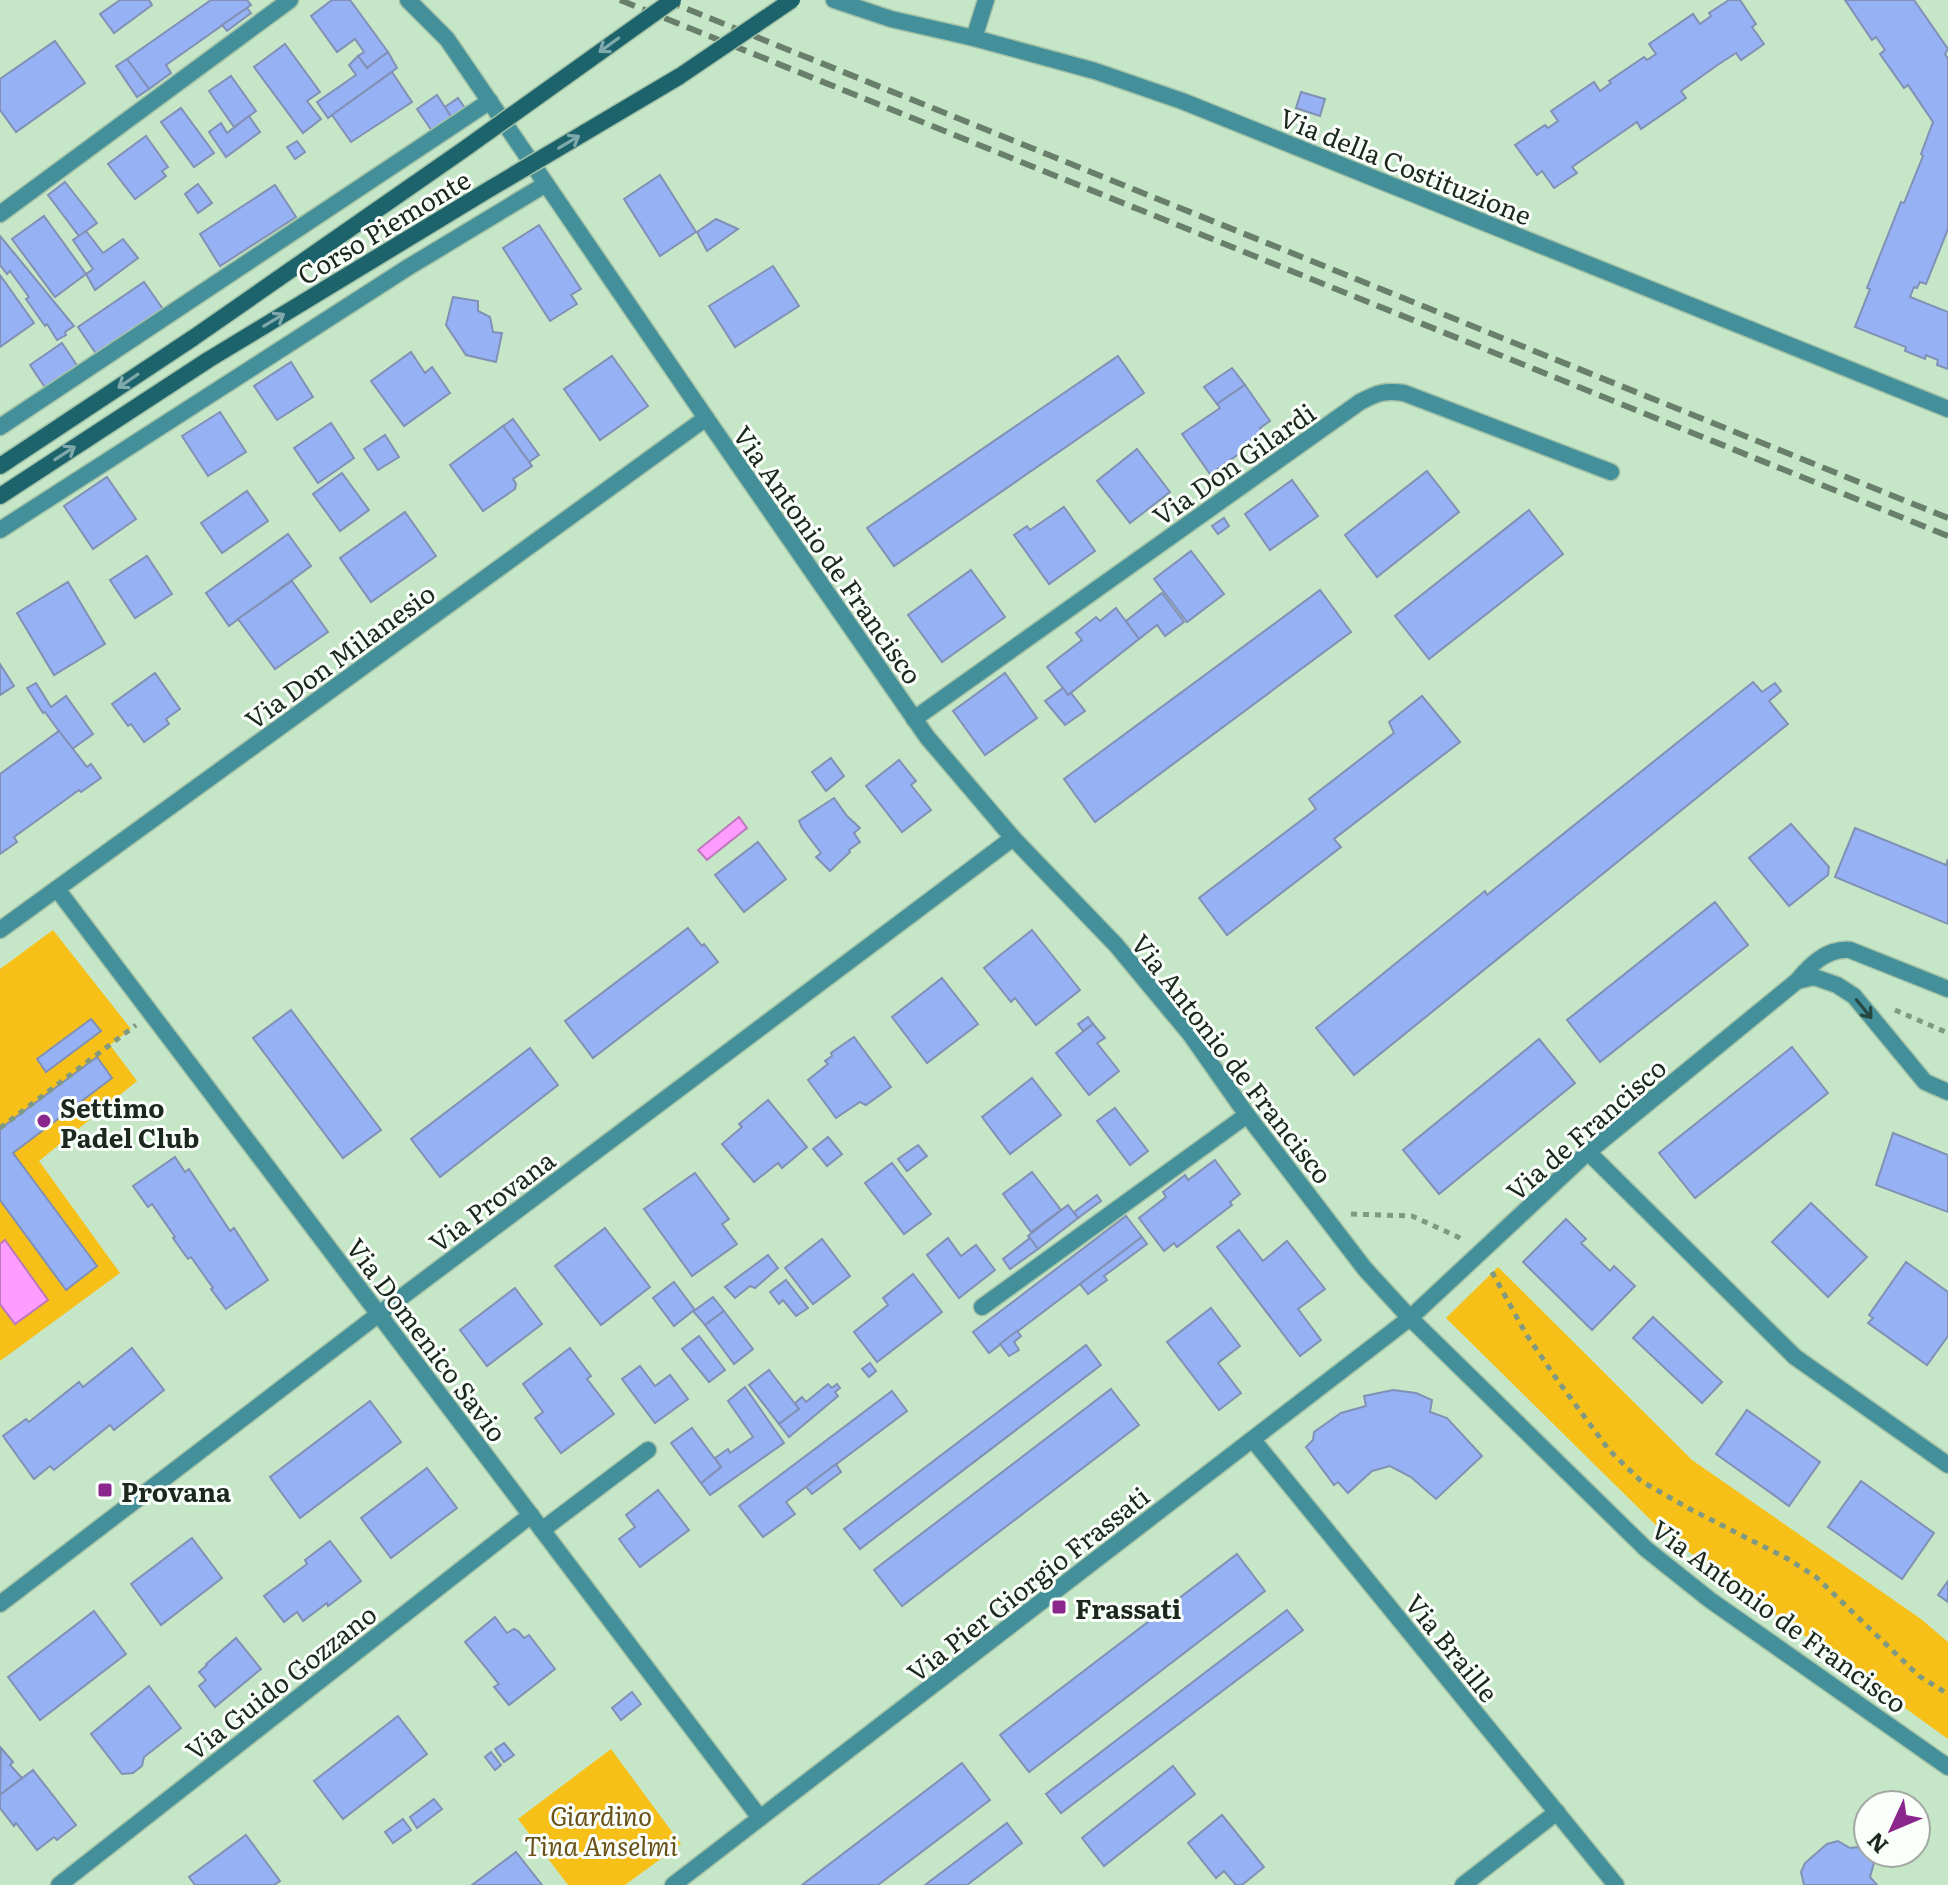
<svg xmlns="http://www.w3.org/2000/svg" width="1948" height="1885" font-family="Literata,serif">
	<rect width="100%" height="100%" fill="#c5e7c8"/>
	<!-- green -->
	<g fill="#f7c019">
		<path d="M53 930 131 1029 110 1045 137 1081 39 1161 120 1273 0 1361V969Z"/>
		<path d="M1498 1267 1692 1460 1921 1619 1948 1642V1739L1667 1536 1446 1318Z"/>
		<path d="M611 1749 681 1844 625 1885H568L518 1819Z"/>
	</g>
	<!-- water -->
	<g fill="#ff9cff" stroke="#bb79bb" stroke-width="2">
		<path d="M739 817 747 828 707 860 698 850Z"/>
		<path d="M5 1240 48 1300 15 1324 0 1304V1244Z"/>
	</g>
	<!-- building -->
	<g fill="#96b2f5" stroke="#8190b4" stroke-width="2">
		<path d="M120 0H149L152 5 114 33 100 14Z"/>
		<path d="M211 0H247L251 5 166 65 171 73 149 89 127 59Z"/>
		<path d="M332 0H350L388 52 367 68 358 56 364 52 355 39 337 52 311 16Z"/>
		<path d="M1729 0H1740L1756 24 1752 27 1764 44 1741 60 1736 53 1719 64 1681 91 1686 98 1641 129 1637 122 1572 167 1577 173 1554 188 1542 171 1537 175 1515 145 1545 125 1548 128 1558 121 1551 111 1594 82 1600 91 1611 83 1609 81 1644 57 1647 60 1656 54 1649 44 1693 14 1700 24 1711 16 1709 13Z"/>
		<path d="M1845 0H1914L1948 49 1945 54 1948 59V229L1926 284 1920 282 1917 288 1914 287 1910 297 1948 312V369L1937 365 1938 360 1926 355 1925 359 1905 351 1906 347 1855 327 1870 289 1867 288 1901 202 1904 203 1923 156 1921 154 1933 122 1908 85 1904 88 1880 54 1885 50 1876 37 1872 40Z"/>
		<path d="M247 8 251 13 227 31 222 25Z"/>
		<path d="M55 41 85 83 16 132 0 110V79Z"/>
		<path d="M285 44 320 92 307 101 321 119 303 133 254 67Z"/>
		<path d="M388 52 397 68 328 118 317 102 356 75 349 65 358 56 367 68Z"/>
		<path d="M127 59 149 89 137 97 116 66Z"/>
		<path d="M392 72 412 102 351 142 332 115Z"/>
		<path d="M231 76 256 111 234 127 209 91Z"/>
		<path d="M1301 92 1325 99 1320 116 1296 108Z"/>
		<path d="M437 95 452 118 432 131 417 109Z"/>
		<path d="M458 98 465 108 452 118 445 107Z"/>
		<path d="M181 108 214 153 194 167 161 122Z"/>
		<path d="M249 116 260 132 226 157 209 132 221 123 227 133Z"/>
		<path d="M146 136 168 167 162 171 166 176 135 199 108 164Z"/>
		<path d="M297 141 305 152 295 159 287 147Z"/>
		<path d="M660 175 696 232 660 256 624 199Z"/>
		<path d="M65 182 97 223 79 236 48 195Z"/>
		<path d="M198 184 212 203 198 213 185 194Z"/>
		<path d="M275 185 296 217 220 266 200 234Z"/>
		<path d="M44 216 86 274 55 297 12 239Z"/>
		<path d="M716 219 738 229 707 251 697 232Z"/>
		<path d="M539 225 581 289 571 295 577 304 550 321 503 248Z"/>
		<path d="M86 231 103 253 123 239 138 258 95 290 86 274 93 269 73 240Z"/>
		<path d="M0 236 74 326 65 332 66 335 57 340 47 324 45 326 26 299 29 297 10 271 7 274 0 265Z"/>
		<path d="M773 266 799 306 735 347 709 306Z"/>
		<path d="M0 275 34 323 0 347Z"/>
		<path d="M144 282 163 309 97 355 78 327Z"/>
		<path d="M453 297 478 301V311L490 317 493 332 502 333 496 362 466 355 446 325Z"/>
		<path d="M62 343 78 367 46 389 30 365Z"/>
		<path d="M411 352 425 373 432 367 450 393 404 426 371 381Z"/>
		<path d="M612 356 648 406 600 440 564 389Z"/>
		<path d="M1118 356 1144 393 894 566 867 528Z"/>
		<path d="M291 362 313 397 277 420 254 386Z"/>
		<path d="M1232 368 1245 385 1217 404 1204 387Z"/>
		<path d="M1245 385 1270 421 1260 428 1266 435 1210 474 1182 434 1220 408 1217 404Z"/>
		<path d="M220 412 246 452 208 476 182 436Z"/>
		<path d="M513 419 539 455 529 462 503 426Z"/>
		<path d="M331 423 354 458 318 483 294 448Z"/>
		<path d="M503 426 532 466 513 479 516 484 515 489 483 511 450 465Z"/>
		<path d="M385 435 399 457 378 470 364 449Z"/>
		<path d="M1137 449 1170 492 1130 523 1097 481Z"/>
		<path d="M1427 471 1459 512 1377 577 1345 535Z"/>
		<path d="M342 473 369 510 340 531 313 494Z"/>
		<path d="M107 477 136 519 93 549 64 506Z"/>
		<path d="M1292 480 1318 516 1270 550 1245 514Z"/>
		<path d="M247 491 268 521 222 553 201 523Z"/>
		<path d="M1064 507 1095 551 1049 584 1014 535 1027 526 1030 530Z"/>
		<path d="M1529 510 1563 554 1429 659 1395 616Z"/>
		<path d="M405 512 436 556 371 602 340 558Z"/>
		<path d="M1224 518 1229 526 1218 534 1212 526Z"/>
		<path d="M288 534 311 566 229 626 206 593Z"/>
		<path d="M1191 551 1224 594 1187 622 1154 579Z"/>
		<path d="M147 556 172 594 135 618 110 580Z"/>
		<path d="M971 570 1005 617 942 662 908 615Z"/>
		<path d="M292 581 328 632 275 669 238 619Z"/>
		<path d="M68 582 105 644 54 675 17 613Z"/>
		<path d="M1320 590 1351 632 1095 822 1064 779Z"/>
		<path d="M1162 593 1184 622 1165 636 1157 625 1139 639 1126 621Z"/>
		<path d="M1116 608 1139 639 1068 695 1047 667 1082 640 1076 633 1096 617 1100 621Z"/>
		<path d="M0 664 14 686 0 695Z"/>
		<path d="M155 673 180 709 166 719 169 724 144 742 131 724 128 726 112 704Z"/>
		<path d="M1005 673 1037 718 985 755 953 711Z"/>
		<path d="M1753 682 1762 692 1775 683 1781 691 1769 701 1788 724 1354 1075 1316 1028 1485 891 1487 895Z"/>
		<path d="M36 683 51 707 66 696 93 734 72 749 45 712 43 713 27 688Z"/>
		<path d="M1063 688 1068 695 1071 693 1085 711 1065 725 1045 701Z"/>
		<path d="M1422 696 1460 742 1334 839 1341 847 1227 935 1199 898 1316 809 1309 799 1394 733 1389 722Z"/>
		<path d="M59 731 87 767 91 764 101 778 81 792 79 790 14 837 17 842 0 854V774Z"/>
		<path d="M831 758 844 776 826 791 812 772Z"/>
		<path d="M899 760 916 781 911 785 931 810 902 832 866 786Z"/>
		<path d="M834 798 847 816 860 828 854 833 860 842 849 850 850 852 830 871 816 857 821 853 802 828 799 821Z"/>
		<path d="M1791 824 1829 867 1828 875 1789 906 1749 858Z"/>
		<path d="M1855 828 1946 865 1948 859V924L1835 877Z"/>
		<path d="M758 842 786 879 744 912 715 875Z"/>
		<path d="M1715 902 1748 945 1600 1062 1567 1020Z"/>
		<path d="M688 928 702 946 704 944 718 962 593 1058 565 1021Z"/>
		<path d="M1032 930 1080 990 1036 1025 1015 998 1011 1002 984 968Z"/>
		<path d="M942 978 978 1024 927 1063 892 1017Z"/>
		<path d="M291 1010 381 1130 343 1158 253 1038Z"/>
		<path d="M1088 1017 1093 1024 1083 1031 1078 1024Z"/>
		<path d="M91 1019 101 1031 46 1072 37 1059Z"/>
		<path d="M1093 1024 1105 1038 1097 1043 1119 1071 1089 1095 1056 1053Z"/>
		<path d="M854 1037 891 1087 866 1105 860 1102 836 1118 808 1080 828 1064 825 1061 832 1056 831 1053Z"/>
		<path d="M1539 1039 1575 1083 1439 1194 1403 1150Z"/>
		<path d="M1792 1047 1828 1093 1695 1198 1659 1153Z"/>
		<path d="M530 1048 558 1085 440 1177 411 1139Z"/>
		<path d="M97 1057 112 1078 13 1153 97 1266 66 1290 0 1200V1129Z"/>
		<path d="M1032 1078 1061 1115 1010 1154 982 1117Z"/>
		<path d="M768 1100 807 1147 782 1168 778 1163 754 1182 722 1144 742 1127 739 1124Z"/>
		<path d="M1115 1108 1148 1151 1130 1165 1097 1121Z"/>
		<path d="M1893 1133 1948 1155V1212L1876 1185Z"/>
		<path d="M828 1137 842 1154 827 1166 813 1149Z"/>
		<path d="M918 1145 927 1156 907 1171 898 1159Z"/>
		<path d="M175 1157 185 1172 189 1169 230 1231 234 1228 268 1280 226 1309 211 1289 213 1288 191 1257 188 1259 173 1238 175 1237 152 1204 148 1207 133 1186Z"/>
		<path d="M1215 1160 1240 1194 1230 1202 1232 1205 1177 1247 1174 1243 1164 1251 1139 1218 1166 1197 1163 1192 1185 1175 1188 1180Z"/>
		<path d="M892 1163 931 1214 904 1234 865 1183Z"/>
		<path d="M1032 1172 1061 1210 1031 1232 1003 1194Z"/>
		<path d="M695 1173 729 1219 722 1224 737 1244 692 1276 644 1209Z"/>
		<path d="M1097 1195 1101 1201 1078 1218 1074 1212Z"/>
		<path d="M1811 1203 1867 1257 1828 1297 1772 1242Z"/>
		<path d="M1068 1205 1078 1218 1038 1249 1028 1236Z"/>
		<path d="M1126 1216 1142 1237 989 1353 973 1332Z"/>
		<path d="M1566 1219 1586 1239 1581 1243 1610 1271 1614 1266 1635 1286 1592 1330 1523 1262Z"/>
		<path d="M605 1228 650 1287 601 1325 555 1266Z"/>
		<path d="M1239 1230 1263 1261 1287 1241 1325 1289 1298 1309 1321 1340 1300 1356 1217 1247Z"/>
		<path d="M1142 1237 1147 1244 1104 1276 1107 1280 1088 1294 1080 1284Z"/>
		<path d="M948 1238 961 1256 976 1245 995 1270 959 1298 927 1255Z"/>
		<path d="M1030 1238 1038 1249 1010 1269 1003 1259Z"/>
		<path d="M822 1239 850 1276 813 1304 785 1268Z"/>
		<path d="M768 1255 778 1268 755 1288 750 1286 735 1298 725 1287Z"/>
		<path d="M1906 1262 1948 1292V1336L1927 1365 1868 1323 1873 1318 1869 1315Z"/>
		<path d="M913 1274 942 1312 877 1362 854 1332 888 1305 883 1298Z"/>
		<path d="M786 1280 808 1308 796 1316 783 1300 779 1304 770 1292Z"/>
		<path d="M674 1282 695 1310 713 1297 724 1311 705 1325 693 1311 674 1326 653 1298Z"/>
		<path d="M515 1288 542 1324 487 1366 460 1330Z"/>
		<path d="M1211 1308 1240 1346 1218 1363 1241 1393 1219 1410 1167 1342Z"/>
		<path d="M724 1311 753 1349 734 1364 705 1325Z"/>
		<path d="M1653 1317 1722 1382 1702 1403 1633 1338Z"/>
		<path d="M1017 1331 1021 1336 1014 1342 1019 1350 1009 1356 1000 1344Z"/>
		<path d="M699 1336 725 1370 709 1382 682 1349Z"/>
		<path d="M1086 1345 1101 1365 860 1549 844 1529Z"/>
		<path d="M132 1348 164 1390 114 1430 110 1425 54 1470 50 1466 34 1479 3 1436 26 1419 29 1422 79 1382 83 1387Z"/>
		<path d="M570 1348 591 1376 587 1379 614 1414 561 1453 535 1418 543 1412 523 1384Z"/>
		<path d="M870 1363 876 1371 869 1377 862 1369Z"/>
		<path d="M640 1366 655 1386 670 1375 688 1399 655 1423 622 1379Z"/>
		<path d="M769 1370 799 1409 779 1424 749 1385Z"/>
		<path d="M828 1384 832 1388 837 1384 840 1388 835 1392 838 1396 789 1437 779 1424 799 1409 795 1403 802 1397 806 1402Z"/>
		<path d="M745 1387 784 1443 710 1495 701 1483 721 1467 715 1458 728 1449 730 1453 753 1437 728 1401Z"/>
		<path d="M1111 1389 1139 1425 902 1606 874 1570Z"/>
		<path d="M1393 1390 1416 1393 1432 1400 1430 1412 1447 1418 1482 1456 1436 1499 1411 1477 1390 1466 1372 1471 1348 1493 1338 1482 1334 1485 1306 1447 1313 1440 1314 1432 1341 1413 1366 1406 1364 1396Z"/>
		<path d="M892 1391 907 1411 786 1502 795 1514 763 1537 739 1506Z"/>
		<path d="M370 1401 401 1442 300 1518 270 1477Z"/>
		<path d="M1747 1410 1820 1462 1789 1506 1716 1454Z"/>
		<path d="M692 1428 721 1467 701 1483 671 1443Z"/>
		<path d="M836 1464 841 1472 812 1494 806 1487Z"/>
		<path d="M427 1468 457 1508 391 1558 361 1518Z"/>
		<path d="M1861 1481 1934 1533 1902 1579 1828 1527Z"/>
		<path d="M658 1490 689 1530 640 1567 619 1539 635 1527 626 1515Z"/>
		<path d="M192 1538 222 1578 161 1625 131 1584Z"/>
		<path d="M330 1541 361 1581 328 1606 327 1603 303 1621 297 1612 284 1622 264 1596 307 1564 305 1560Z"/>
		<path d="M1237 1554 1265 1591 1029 1772 1000 1735Z"/>
		<path d="M1948 1581V1602L1938 1595Z"/>
		<path d="M1287 1610 1303 1630 1061 1813 1046 1794Z"/>
		<path d="M94 1611 126 1654 40 1720 8 1677Z"/>
		<path d="M495 1617 507 1633 514 1629 518 1631 524 1638 529 1635 555 1669 509 1705 494 1687 499 1684 465 1642Z"/>
		<path d="M236 1638 261 1669 215 1707 199 1686 206 1680 199 1672 207 1665 206 1664Z"/>
		<path d="M149 1686 181 1728 144 1757 142 1766 133 1773 122 1774 91 1734Z"/>
		<path d="M632 1692 641 1704 621 1720 612 1708Z"/>
		<path d="M398 1716 427 1754 343 1819 314 1781Z"/>
		<path d="M504 1743 514 1755 504 1762 495 1749Z"/>
		<path d="M1 1748 13 1762 10 1765 22 1778 0 1795Z"/>
		<path d="M491 1752 501 1765 495 1770 485 1757Z"/>
		<path d="M962 1763 990 1800 878 1885H802Z"/>
		<path d="M1173 1766 1195 1794 1104 1866 1082 1838Z"/>
		<path d="M33 1770 76 1825 57 1840 54 1837 37 1850 16 1823 14 1826 0 1808V1795Z"/>
		<path d="M434 1799 442 1809 417 1828 410 1817Z"/>
		<path d="M1222 1815 1264 1867 1242 1885H1236L1224 1871 1216 1878 1188 1843Z"/>
		<path d="M403 1819 411 1830 393 1843 385 1832Z"/>
		<path d="M1007 1823 1022 1843 967 1885H925Z"/>
		<path d="M246 1835 280 1881 274 1885H195L189 1877Z"/>
		<path d="M1838 1841 1850 1848 1858 1847 1874 1863 1870 1877 1877 1885H1804L1801 1872 1805 1863 1827 1844Z"/>
		<path d="M516 1852 542 1885H472Z"/>
	</g>
	<g fill="none" stroke-linecap="round" stroke-linejoin="round">
		<!-- minor casing -->
		<g stroke="#a3c1a6" stroke-width="19">
			<g id="minor">
				<path d="M408 0 447 39 706 418 927 737 1013 838 1116 945 1190 1034 1247 1115 1365 1269 1410 1318 1646 1549 1710 1600 1948 1767"/>
				<path d="M834 0 891 19 974 38 1095 71 1182 101 1948 409"/>
				<path d="M974 38 986 0"/>
				<path d="M0 214 290 0"/>
				<path d="M0 427 490 101"/>
				<path d="M0 530 407 268 546 184"/>
				<path d="M914 719 1360 402C1377 393 1385 390 1404 393L1611 472"/>
				<path d="M57 889 760 1818"/>
				<path d="M0 930 706 418"/>
				<path d="M1797 981 1814 977 1837 985 1854 996 1925 1082 1948 1092"/>
				<path d="M1588 1152 1795 1357 1948 1465"/>
				<path d="M982 1307 1247 1115"/>
				<path d="M1253 1440 1616 1885"/>
				<path d="M542 1530 648 1450"/>
				<path d="M0 1604 379 1314 1013 838"/>
				<path d="M59 1885 531 1515"/>
				<path d="M673 1885 1410 1318 1588 1152 1797 981C1810 965 1827 948 1850 950L1948 989"/>
				<path d="M1463 1885 1557 1812"/>
			</g>
		</g>
		<!-- secondary casing -->
		<g stroke="#a3c1a6" stroke-width="19">
			<g id="secondary">
				<path d="M0 466 193 338"/>
				<path d="M0 496 208 360"/>
			</g>
		</g>
		<!-- path -->
		<g stroke="#809982" stroke-width="5" stroke-dasharray="6 6" stroke-linecap="butt">
			<path d="M1895 1010 1948 1033"/>
			<path d="M0 1128 136 1025"/>
			<path d="M1351 1214 1412 1216 1458 1237 1463 1241"/>
			<path d="M1492 1272 1526 1334 1558 1381 1609 1450 1641 1481 1688 1508 1788 1559 1816 1577 1919 1676 1948 1694"/>
		</g>
		<!-- minor -->
		<use href="#minor" stroke="#43909a" stroke-width="16"/>
		<!-- secondary -->
		<use href="#secondary" stroke="#1c636c" stroke-width="16"/>
		<!-- rail -->
		<g stroke="#697f6b" stroke-width="6" stroke-dasharray="16 8" stroke-linecap="butt">
			<path d="M620 0 1948 536"/>
			<path d="M665 0 1948 518"/>
		</g>
		<!-- secondary-bridge casing -->
		<g stroke="#a3c1a6" stroke-width="19" stroke-linecap="butt">
			<g id="secondary-bridge">
				<path d="M193 338 463 150 673 0"/>
				<path d="M208 360 488 190 680 76 792 0"/>
			</g>
		</g>
		<!-- secondary-bridge -->
		<use href="#secondary-bridge" stroke="#1c636c" stroke-width="16"/>
	</g>
	<!-- one-way arrows -->
	<defs><path id="oneway-shaft" d="M-6 0H5M1.5-3L5.5 0L1.5 3" fill="none" stroke-width="1.6" stroke-linecap="round" stroke-linejoin="round" transform="scale(2)"/></defs>
	<g stroke="#80a9ac">
		<use href="#oneway-shaft" transform="translate(609 45) rotate(144)"/>
		<use href="#oneway-shaft" transform="translate(569 142) rotate(-31)"/>
		<use href="#oneway-shaft" transform="translate(274 320) rotate(-31)"/>
		<use href="#oneway-shaft" transform="translate(128 381) rotate(146)"/>
		<use href="#oneway-shaft" transform="translate(65 453) rotate(-33)"/>
	</g>
	<use stroke="#284742" href="#oneway-shaft" transform="translate(1864 1009) rotate(51)"/>
	<!-- markers -->
	<g fill="#8b268d" stroke="#fbfffb" stroke-width="3">
		<circle cx="44" cy="1121" r="8"/>
		<rect x="97" y="1482" width="16" height="16" rx="4"/>
		<rect x="1051" y="1599" width="16" height="16" rx="4"/>
	</g>
	<g text-anchor="middle" dominant-baseline="central" stroke-width="6" stroke-linejoin="round" paint-order="stroke">
		<!-- street labels -->
		<g font-size="26" fill="#1c281d" stroke="#fbfffb">
			<text transform="translate(1406 165) rotate(22)">Via della Costituzione</text>
			<text transform="translate(383 226) rotate(-31)">Corso Piemonte</text>
			<text transform="translate(1233 463) rotate(-35)">Via Don Gilardi</text>
			<text transform="translate(829 554) rotate(55)">Via Antonio de Francisco</text>
			<text transform="translate(339 655) rotate(-36)">Via Don Milanesio</text>
			<text transform="translate(1233 1058) rotate(52)">Via Antonio de Francisco</text>
			<text transform="translate(1585 1128) rotate(-41)">Via de Francisco</text>
			<text transform="translate(491 1200) rotate(-37)">Via Provana</text>
			<text transform="translate(428 1339) rotate(53)">Via Domenico Savio</text>
			<text transform="translate(1027 1583) rotate(-38)">Via Pier Giorgio Frassati</text>
			<text transform="translate(1780 1615) rotate(36)">Via Antonio de Francisco</text>
			<text transform="translate(1453 1647) rotate(51)">Via Braille</text>
			<text transform="translate(280 1681) rotate(-38)">Via Guido Gozzano</text>
		</g>
		<!-- poi labels -->
		<g font-size="26" font-weight="bold" fill="#1c281d" stroke="#fbfffb" text-anchor="start">
			<text x="60" y="1106">Settimo<tspan x="60" dy="30">Padel Club</tspan></text>
			<text x="121" y="1490">Provana</text>
			<text x="1075" y="1607">Frassati</text>
		</g>
		<!-- park labels -->
		<g font-size="26" font-style="italic" fill="#695218" stroke="#fbfffb">
			<text x="601" y="1814">Giardino<tspan x="601" dy="30">Tina Anselmi</tspan></text>
		</g>
	</g>
	<!-- north arrow -->
	<g transform="translate(1892 1829) rotate(226)"><circle r="38" fill="#fbfffb" stroke="#a2a9a2" stroke-width="2"/>
	<path d="M0-6L14 30L0 20L-14 30Z" fill="#8b268d"/>
	<text y="-12" font-size="22" font-weight="bold" text-anchor="middle" fill="#1c281d">N</text>
	</g>
</svg>
